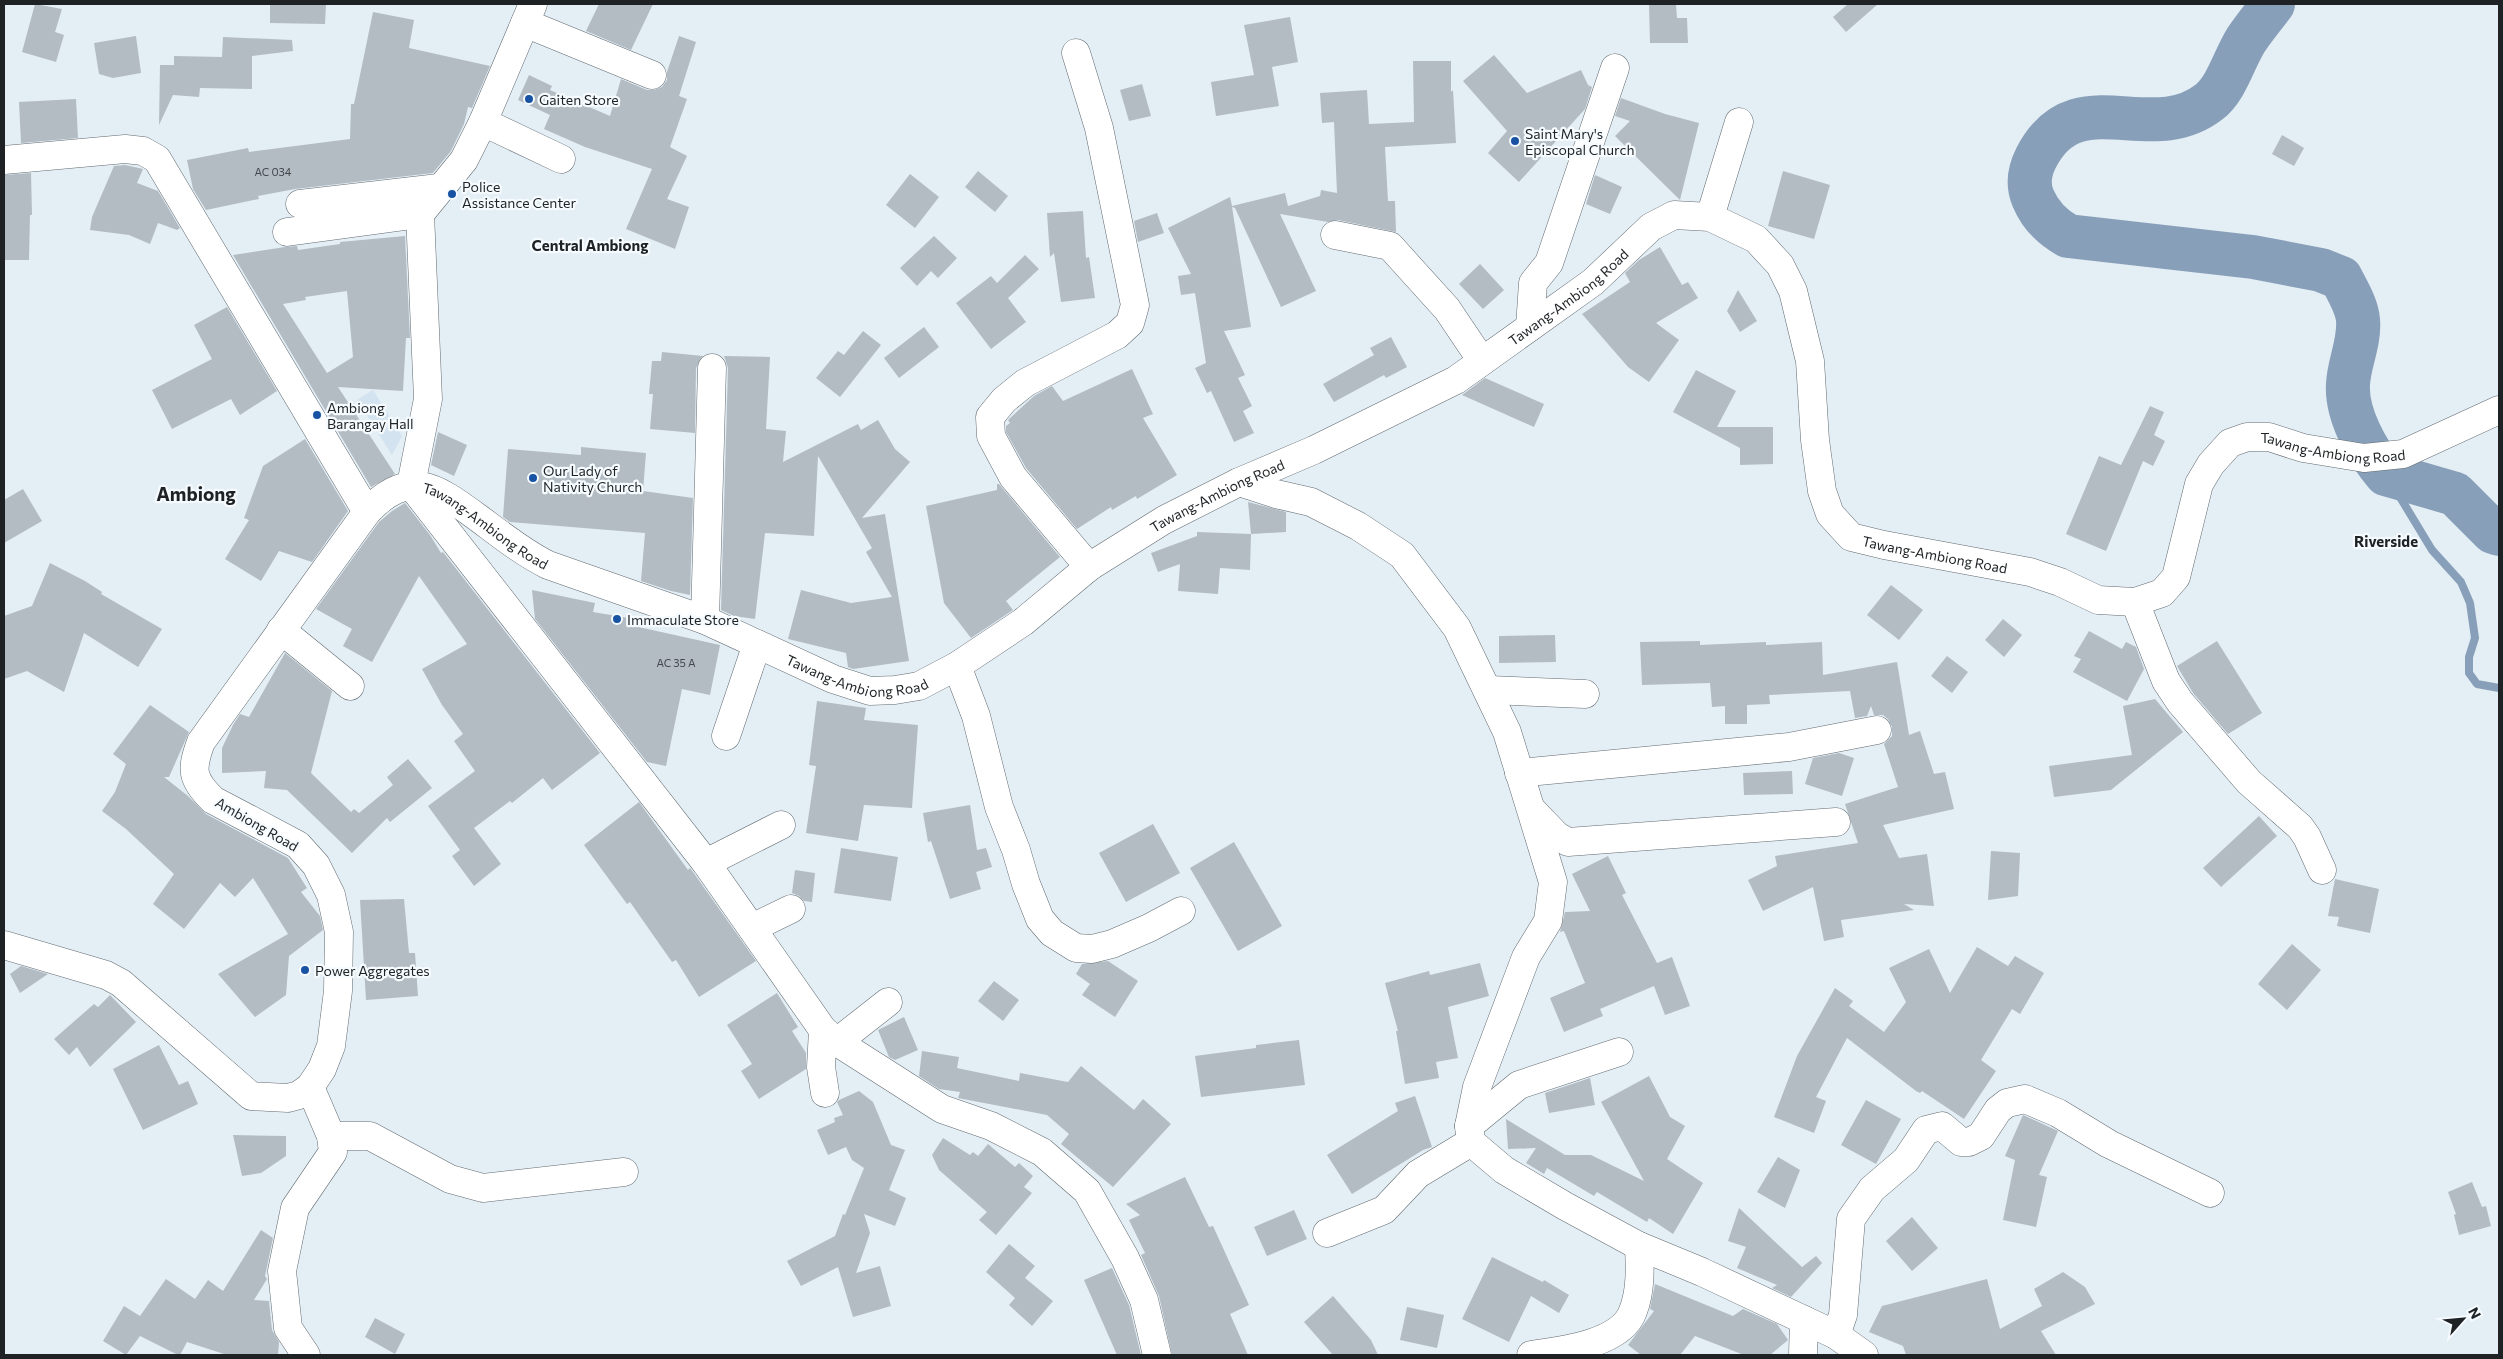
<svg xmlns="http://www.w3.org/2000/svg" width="2503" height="1359" font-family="Commissioner,sans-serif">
	<rect width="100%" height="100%" fill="#e4eef5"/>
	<!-- built -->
	<path fill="#d3e3f0" d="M373 390 402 436 392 455 357 400Z"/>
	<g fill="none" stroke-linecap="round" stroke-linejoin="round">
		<!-- stream -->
		<path stroke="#889fb9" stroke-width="8" d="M2386 474 2432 550 2461 582 2470 603 2475 638 2469 657V673L2477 684 2499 688"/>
		<!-- river -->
		<path stroke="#889fb9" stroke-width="44" d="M2273 4C2264 16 2254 28 2246 40 2234 59 2227 88 2209 102 2150 148 2076 79 2036 158 2030 170 2027 184 2033 198 2040 215 2052 227 2068 236L2253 257 2321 270 2341 278C2347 290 2357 306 2358 320 2360 342 2349 363 2348 384 2346 414 2367 452 2386 474L2455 494 2493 532 2499 534"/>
	</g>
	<!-- building -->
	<g fill="#b3bcc3" fill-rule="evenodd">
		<path d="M35 4 62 9 55 32 64 35 56 62 22 52Z"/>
		<path d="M270 4H326L325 24 270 23Z"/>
		<path d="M599 4H653L631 50 586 31Z"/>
		<path d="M1649 4H1676L1677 18H1687L1688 43H1650Z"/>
		<path d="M1848 4H1878L1846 32 1833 17Z"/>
		<path d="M373 12 414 20 409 48 490 66 472 108 468 107 464 124 451 151 433 173 295 189 258 196 259 199 206 210 193 189 187 160 248 148 249 152 350 139 351 104H354Z"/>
		<path d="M1290 17 1298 62 1272 67 1279 106 1216 116 1211 82 1254 75 1244 25Z"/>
		<path d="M136 36 141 73 113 78 99 74 94 43Z"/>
		<path d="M679 36 696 42 679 96 687 99 670 147 687 156 667 199 689 207 675 249 626 229 652 169 585 147 544 129 550 115 518 100 529 75 552 86 550 90 610 116 621 79 647 90H654L662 87 667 80V72Z"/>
		<path d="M223 37 292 40 293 51 252 56V89L200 88 199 97 173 95 159 125 160 65H174V56L222 57Z"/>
		<path d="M1494 55 1527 93 1581 70 1588 85 1592 87 1585 109 1519 182 1488 153 1507 131 1463 81Z"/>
		<path d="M1413 61H1451V92L1453 90 1456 143 1385 147 1388 201H1395L1396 232 1338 220 1328 222 1280 214 1316 291 1281 307 1235 208 1232 207 1251 327 1224 331 1245 375 1238 378 1252 406 1243 411 1254 433 1234 442 1211 391 1207 393 1195 368 1206 363 1195 293 1181 295 1178 276 1191 274 1168 228 1230 197 1232 206 1285 193 1288 206 1320 196 1321 190 1337 193 1334 122 1322 123 1320 93 1367 90 1369 124 1414 122Z"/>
		<path d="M1142 84 1151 116 1129 121 1120 90Z"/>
		<path d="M1621 98 1665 114 1699 123 1680 200 1615 136 1630 121 1615 116Z"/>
		<path d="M76 99 78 138 21 143 19 102Z"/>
		<path d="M2282 135 2304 148 2294 166 2272 154Z"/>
		<path d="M125 165 143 169 137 183 158 191 180 228 177 230 158 223 150 244 129 235 90 230 92 217 114 166Z"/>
		<path d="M978 171 1008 196 995 212 965 187Z"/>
		<path d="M1783 171 1830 185 1814 239 1768 226Z"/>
		<path d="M31 173 32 215H30L29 260H4V175Z"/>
		<path d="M910 174 939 197 915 228 886 205Z"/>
		<path d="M1595 175 1622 187 1610 214 1586 204Z"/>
		<path d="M1083 211 1086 258 1089 257 1095 298 1061 302 1054 253 1050 257 1047 213Z"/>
		<path d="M1157 213 1164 233 1138 242 1134 221Z"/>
		<path d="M405 236 410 338H406L403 391 338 387 395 474 371 487 233 255 285 247 297 246 298 250 340 244V242ZM347 291 353 357 327 373 283 304 306 300 305 297Z"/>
		<path d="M934 236 957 258 938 278 931 271 917 286 900 268Z"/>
		<path d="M1660 247 1682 285 1688 282 1698 298 1656 323 1679 340 1649 382 1628 367 1582 314 1630 282 1625 273 1639 260Z"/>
		<path d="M1025 255 1039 269 1008 298 1026 322 991 349 956 303 991 276 997 283Z"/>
		<path d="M1480 264 1504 290 1483 309 1459 284Z"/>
		<path d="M1738 290 1757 321 1740 332 1727 311Z"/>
		<path d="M227 307 277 391 240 415 231 399 172 429 152 390 212 359 194 325Z"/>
		<path d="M924 327 939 347 899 378 884 358Z"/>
		<path d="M863 331 881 345 840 397 816 378 838 351 844 355Z"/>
		<path d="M1391 337 1407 367 1386 378 1384 375 1334 402 1323 384 1374 355 1370 348Z"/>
		<path d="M662 352 703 356 696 368 695 433 650 429 653 394H649L652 361H661Z"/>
		<path d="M724 356 770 357 766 429 786 431 783 462 858 424 861 430 878 420 895 449 910 462 862 518 885 514 909 661 853 669 848 667 846 653 788 639 801 590 851 603 892 597 866 552 872 548 818 456 814 536 765 533 755 619 734 616 721 610 728 368Z"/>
		<path d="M1132 369 1153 414 1143 418 1177 475 1137 499 1136 496 1112 510 1111 507 1077 529 1026 468 1006 432V426L1010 423 1008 420 1034 396 1052 386 1063 401Z"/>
		<path d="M1696 370 1736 391 1717 427H1773V464L1740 465V448L1673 412Z"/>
		<path d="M1485 378 1544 404 1534 427 1462 395Z"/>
		<path d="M2150 406 2164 412 2154 435 2165 441 2153 466 2143 461 2106 551 2066 534 2099 456 2121 465Z"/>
		<path d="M438 432 467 445 454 476 431 465Z"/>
		<path d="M305 439 348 511 312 562 279 551 261 581 225 559 249 520 244 518 263 466Z"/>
		<path d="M581 447 646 453 643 491 693 498 690 595 671 591 641 581 645 533 510 522 503 517 508 449 581 455Z"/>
		<path d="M997 484H999L1060 557 1006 601 1013 610 971 638 944 603 926 506 997 490Z"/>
		<path d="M23 489 42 521 4 543V500Z"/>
		<path d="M1248 502 1286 512V532L1251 534Z"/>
		<path d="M405 503 430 535 441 553 443 552 600 753 552 790 543 778 512 803 510 801 474 828 501 864 474 886 452 856 460 850 428 806 475 771 454 741 463 734 442 705 422 669 467 644 419 576 372 662 343 646 352 629 316 609 379 522 392 511Z"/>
		<path d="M1197 532 1251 534 1250 570 1220 568 1218 594 1178 591 1180 564 1158 572 1151 553 1197 536Z"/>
		<path d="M50 563 85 581 102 592 101 594 162 629 138 667 84 633 64 692 27 671 4 679V616L32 606Z"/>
		<path d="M1891 585 1923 610 1899 640 1867 615Z"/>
		<path d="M532 590 595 603 593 612 635 619 634 626 720 645 710 695 682 689 666 766 647 762 535 619Z"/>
		<path d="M2003 619 2022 635 2004 657 1985 640Z"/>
		<path d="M2089 631 2122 649 2126 642 2136 647 2144 669 2127 701 2073 672 2081 659 2074 656Z"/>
		<path d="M1555 635 1556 662 1499 663V636Z"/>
		<path d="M1700 641V645L1766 642V645L1822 642 1823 675 1897 662 1909 735 1920 731 1934 774 1945 772 1954 809 1883 825 1899 858 1927 854 1934 906 1904 904 1914 910 1841 920 1844 937 1824 941 1813 887 1763 911 1748 880 1777 866 1775 856 1858 843 1845 804 1898 787 1884 744 1892 736V727L1888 719 1883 715H1874L1871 706 1867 716 1855 718 1850 691 1769 695 1770 704 1747 705V724H1725V706L1712 707 1710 683 1642 685 1640 642Z"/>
		<path d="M2217 641 2262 713 2228 734 2193 693 2177 666Z"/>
		<path d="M285 653 332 691 311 773 351 812 354 809 359 813 393 785 387 777 408 759 432 788 390 822 387 818 352 853 287 790 264 788 266 771 222 773V748L233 725 240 714 249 717Z"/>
		<path d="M1947 656 1968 672 1952 693 1931 676Z"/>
		<path d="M2155 699 2183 732 2111 790 2054 797 2049 766 2132 755 2123 706Z"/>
		<path d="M817 701 866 708 864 720 918 725 912 808 864 805 858 841 806 833 816 766 809 765Z"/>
		<path d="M150 705 189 732 169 777H164L188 796 206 814 288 858 307 888 301 892 320 916 323 930 289 956 286 995 255 1017 218 974 288 934 253 878 235 897 220 883 184 929 153 904 174 874 126 829 102 811 115 792 126 764 113 754Z"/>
		<path d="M1839 753 1854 758 1842 796 1805 784 1813 758Z"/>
		<path d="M1792 771 1793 794 1744 795 1743 773Z"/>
		<path d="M639 802 688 870 690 868 693 872 756 961 699 997 676 960 672 962 630 902 627 904 584 845Z"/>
		<path d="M970 805 977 850 986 848 992 867 976 872 981 889 950 899 931 841 928 842 923 813Z"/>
		<path d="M2259 816 2277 836 2221 887 2203 868Z"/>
		<path d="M1153 824 1180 873 1126 902 1099 853Z"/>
		<path d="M1234 842 1282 926 1238 951 1190 868Z"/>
		<path d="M841 848 898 857 891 901 834 893Z"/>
		<path d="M1991 851 2020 853 2018 896 1988 900Z"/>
		<path d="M1608 856 1626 893 1622 895 1657 963 1672 957 1690 1006 1665 1015 1654 986 1600 1009 1603 1016 1564 1032 1550 998 1585 983 1564 931 1560 932 1565 912 1590 911 1572 874Z"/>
		<path d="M795 870 815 873 812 902 804 901 799 896 792 893Z"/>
		<path d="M2335 879 2379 889 2370 933 2337 926 2339 917 2328 916Z"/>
		<path d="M404 899 409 953H415L418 996 366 1000 360 900Z"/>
		<path d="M2292 944 2321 970 2287 1010 2258 984Z"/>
		<path d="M1977 947 2008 966 2015 956 2044 973 2020 1014 2012 1009 1981 1060 1996 1071 1964 1119 1922 1091 1920 1093 1916 1091 1847 1038 1816 1097 1826 1101 1814 1133 1774 1117 1797 1056 1835 988 1853 1001 1849 1006 1884 1032 1906 1002 1889 968 1929 949 1950 993Z"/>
		<path d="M1108 961 1138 981 1115 1017 1082 995 1090 984 1076 974 1082 964Z"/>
		<path d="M1480 963 1489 996 1448 1007 1458 1058 1436 1062 1439 1078 1405 1084 1396 1031H1398L1385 983 1429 971 1430 975Z"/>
		<path d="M21 966 48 974 20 993 10 974Z"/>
		<path d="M994 981 1019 1000 1003 1021 978 1001Z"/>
		<path d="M777 993 798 1027 792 1031 806 1053V1069L759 1099 741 1071 752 1064 727 1025Z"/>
		<path d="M110 995 136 1022 90 1067 77 1047 69 1055 54 1039 94 1004 98 1007Z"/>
		<path d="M904 1017 918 1050 895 1060 889 1057 878 1030Z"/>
		<path d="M1299 1040 1305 1085 1201 1097 1195 1056 1256 1048V1045Z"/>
		<path d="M159 1045 179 1085 188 1081 198 1104 143 1130 113 1069Z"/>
		<path d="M922 1051 959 1057 957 1068 1019 1081 1020 1073 1068 1082 1081 1066 1134 1110 1143 1099 1171 1124 1113 1187 1061 1144 1069 1134 1047 1115 958 1098 960 1092 939 1089 919 1076Z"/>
		<path d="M1649 1076 1670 1117 1685 1126 1667 1159 1703 1183 1673 1234 1649 1218 1647 1222 1597 1192 1594 1196 1547 1168 1544 1174 1526 1163 1536 1148 1508 1149 1506 1119 1565 1155H1591L1644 1181 1601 1102Z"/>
		<path d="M1590 1078 1595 1105 1549 1113 1545 1093Z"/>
		<path d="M859 1091 873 1102 891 1145 905 1150 889 1190 906 1198 895 1226 864 1214 870 1233 856 1273 880 1266 891 1306 853 1317 838 1267 801 1286 787 1261 835 1236 843 1214 845 1215 864 1168 852 1160 846 1147 828 1155 817 1130 835 1122 834 1118 843 1115 837 1102 839 1100Z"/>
		<path d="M1415 1096 1432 1147 1423 1150 1352 1194 1327 1155 1398 1111 1395 1103Z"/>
		<path d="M1866 1100 1901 1119 1876 1164 1841 1145Z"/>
		<path d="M2023 1115 2058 1131 2039 1175 2047 1177 2036 1227 2003 1220 2015 1160 2005 1156Z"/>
		<path d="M233 1135 286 1136V1156L261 1173 242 1176Z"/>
		<path d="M943 1138 970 1155 973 1152 978 1156 988 1144 1015 1167 1019 1163 1033 1176 1024 1187 1032 1193 996 1235 979 1220 987 1212 939 1170 932 1155Z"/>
		<path d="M1778 1157 1800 1170 1785 1208 1757 1192Z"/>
		<path d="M1185 1177 1209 1227 1213 1226 1249 1305 1230 1314 1248 1355H1172L1159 1296 1141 1255 1145 1253 1129 1220 1140 1215 1126 1204Z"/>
		<path d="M2472 1182 2482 1207 2486 1206 2491 1226 2459 1235 2454 1215 2456 1214 2448 1192Z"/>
		<path d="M1739 1208 1802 1267 1816 1256 1822 1263 1791 1297 1772 1288 1777 1285 1737 1268 1746 1247 1728 1241Z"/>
		<path d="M1294 1210 1307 1239 1267 1256 1254 1227Z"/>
		<path d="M1912 1217 1938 1248 1912 1271 1886 1241Z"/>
		<path d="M261 1230 273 1238 265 1276 267 1279 254 1300 269 1301 272 1330 279 1342 278 1355H227L187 1342 180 1355H178L140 1336 126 1355 103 1341 124 1306 140 1316 166 1279 195 1299 208 1280 223 1291Z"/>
		<path d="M1009 1244 1035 1266 1025 1278 1053 1301 1032 1326 1009 1305 1015 1298 986 1272Z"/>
		<path d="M1492 1257 1543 1282 1544 1280 1569 1295 1559 1313 1531 1296 1509 1342 1462 1319Z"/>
		<path d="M1112 1268 1129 1305 1141 1355H1117L1084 1280Z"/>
		<path d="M2063 1272 2085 1287 2095 1304 2041 1331 2056 1355H1906L1903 1346 1869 1332 1882 1306 1987 1279 2000 1329 2042 1306 2034 1289Z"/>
		<path d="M1655 1284 1733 1316 1743 1309 1777 1324 1788 1340 1770 1355H1744L1695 1336 1680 1355H1641L1628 1345 1654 1311 1650 1309Z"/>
		<path d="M1333 1296 1371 1340 1378 1355H1333L1304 1322Z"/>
		<path d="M1407 1307 1444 1315 1437 1348 1400 1340Z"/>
		<path d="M375 1318 405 1334 395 1354 365 1337Z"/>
	</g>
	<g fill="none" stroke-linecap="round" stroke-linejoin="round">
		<!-- minor casing -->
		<g stroke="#626b71" stroke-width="29">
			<g id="minor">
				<path d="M533 4 483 122 464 160 420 214 428 399 411 485 706 863 823 1030 837 1042 942 1109 991 1126 1042 1152 1087 1191 1125 1258 1144 1300 1157 1355"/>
				<path d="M525 23 652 75"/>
				<path d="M1076 53 1099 128 1135 305 1130 323 1117 335 1025 383 1004 400 990 417 991 436 1013 477 1089 567"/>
				<path d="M483 122 561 159"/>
				<path d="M4 160 125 149 143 151 157 159 367 512"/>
				<path d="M300 204 439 188"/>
				<path d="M1710 217 1739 122"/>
				<path d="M287 232 420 214"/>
				<path d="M1335 235 1390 246 1447 309 1482 361"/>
				<path d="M1530 327 1533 283 1549 263 1615 68"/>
				<path d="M1239 482 1276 494 1311 502 1358 526 1402 555 1457 628 1507 732 1553 882 1548 921 1526 957 1477 1087 1469 1126 1471 1142 1504 1170 1565 1206 1639 1246 1702 1272 1836 1335 1864 1355"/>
				<path d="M2135 602 2166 681 2180 702 2249 782 2300 827 2307 837 2322 870"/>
				<path d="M705 620 712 368"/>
				<path d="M281 630 350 686"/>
				<path d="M957 666 976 716 999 807 1016 850 1026 884 1040 919 1052 933 1076 948 1092 949 1112 944 1149 928 1181 911"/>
				<path d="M1489 690 1585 694"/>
				<path d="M726 736 757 644"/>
				<path d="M1519 773 1789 747 1877 730"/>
				<path d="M1533 811 1557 836 1568 842 1836 822"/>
				<path d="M706 863 781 825"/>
				<path d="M752 928 791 909"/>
				<path d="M823 1030 821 1067 825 1093"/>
				<path d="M837 1042 888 1002"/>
				<path d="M1469 1126 1519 1085 1619 1052"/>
				<path d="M331 1136H370L450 1179 483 1188 624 1172"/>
				<path d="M1327 1233 1384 1210 1418 1174 1471 1142"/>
				<path d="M1836 1335 1843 1315 1851 1219 1872 1189 1906 1160 1926 1130 1942 1126 1961 1142H1969L1981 1136 1998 1110 2007 1103 2025 1099 2058 1113 2109 1144 2210 1193"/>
				<path d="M306 1355 288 1328 282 1271 295 1208 333 1152 331 1136 310 1087"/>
				<path d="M1531 1355C1560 1351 1622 1344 1633 1311 1641 1291 1640 1267 1639 1246"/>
				<path d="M1803 1355 1804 1320"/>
			</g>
		</g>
		<!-- major casing -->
		<g stroke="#626b71" stroke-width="29">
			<g id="major">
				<path id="s1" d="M4 945 106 975 121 983 251 1096 288 1098 299 1095 310 1087 322 1069 331 1046 338 991 339 932 331 895 316 865 298 845 213 800C191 779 191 769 201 742L367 512C409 467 436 487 477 517 500 534 522 552 548 565L705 620 833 679 870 691 895 690 919 686 957 666 1023 622 1089 567 1164 520 1239 482 1314 450 1456 380 1593 282 1651 227 1674 215 1710 217 1756 239 1780 265 1793 291 1810 361 1815 440 1822 491 1830 514 1851 537 1884 545 2030 572 2060 582 2098 600 2135 602 2162 593 2176 577 2199 484 2211 464 2230 443 2247 437H2269L2303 448 2364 458 2403 454 2499 410"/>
			</g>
		</g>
		<!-- minor -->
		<use href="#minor" stroke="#fff" stroke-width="28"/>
		<!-- major -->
		<use href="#major" stroke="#fff" stroke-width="28"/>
	</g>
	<!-- markers -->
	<g fill="#1752a3" stroke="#f5fbff" stroke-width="2">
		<circle cx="529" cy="99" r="5"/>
		<circle cx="1515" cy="141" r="5"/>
		<circle cx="452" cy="194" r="5"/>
		<circle cx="317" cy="415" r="5"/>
		<circle cx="533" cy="478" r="5"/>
		<circle cx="617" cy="619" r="5"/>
		<circle cx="305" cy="970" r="5"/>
	</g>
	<g text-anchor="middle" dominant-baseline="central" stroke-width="4.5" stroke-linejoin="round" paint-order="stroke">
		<!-- number labels -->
		<g font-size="11" fill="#43484c">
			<text x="273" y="171">AC 034</text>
			<text x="676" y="662">AC 35 A</text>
		</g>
		<!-- poi labels -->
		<g font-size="14" fill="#1e2224" stroke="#f5fbff" text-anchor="start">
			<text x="539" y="99">Gaiten Store</text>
			<text x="1525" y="133">Saint Mary's<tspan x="1525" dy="16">Episcopal Church</tspan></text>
			<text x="462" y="186">Police<tspan x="462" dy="16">Assistance Center</tspan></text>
			<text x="327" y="407">Ambiong<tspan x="327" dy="16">Barangay Hall</tspan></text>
			<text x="543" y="470">Our Lady of<tspan x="543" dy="16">Nativity Church</tspan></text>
			<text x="627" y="619">Immaculate Store</text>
			<text x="315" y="970">Power Aggregates</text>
		</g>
		<!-- street labels -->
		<g font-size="14" fill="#1e2224" stroke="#f5fbff">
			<text stroke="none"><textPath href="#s1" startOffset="2430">Tawang-Ambiong Road</textPath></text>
			<text stroke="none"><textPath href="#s1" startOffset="3570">Tawang-Ambiong Road</textPath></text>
			<text stroke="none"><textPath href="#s1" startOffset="2025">Tawang-Ambiong Road</textPath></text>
			<text stroke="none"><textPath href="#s1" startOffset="1200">Tawang-Ambiong Road</textPath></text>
			<text stroke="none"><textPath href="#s1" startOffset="3060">Tawang-Ambiong Road</textPath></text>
			<text stroke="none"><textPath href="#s1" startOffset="1605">Tawang-Ambiong Road</textPath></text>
			<text transform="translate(257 824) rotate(30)">Ambiong Road</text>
		</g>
		<!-- neighbourhood labels -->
		<g font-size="15" font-weight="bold" fill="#1e2224" stroke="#f5fbff">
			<text x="590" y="245">Central Ambiong</text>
			<text x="2386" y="541">Riverside</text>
		</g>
		<!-- district labels -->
		<g font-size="19" font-weight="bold" fill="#1e2224" stroke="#f5fbff">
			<text x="196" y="493">Ambiong</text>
		</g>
	</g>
	<!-- border -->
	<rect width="2503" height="1359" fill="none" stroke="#1e2224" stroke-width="10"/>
	<!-- north arrow -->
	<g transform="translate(2463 1319) rotate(63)" stroke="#f5fbff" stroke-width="4" paint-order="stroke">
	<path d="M0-4L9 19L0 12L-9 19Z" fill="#1e2224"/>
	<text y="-8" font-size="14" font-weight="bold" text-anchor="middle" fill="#1e2224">N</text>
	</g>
</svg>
